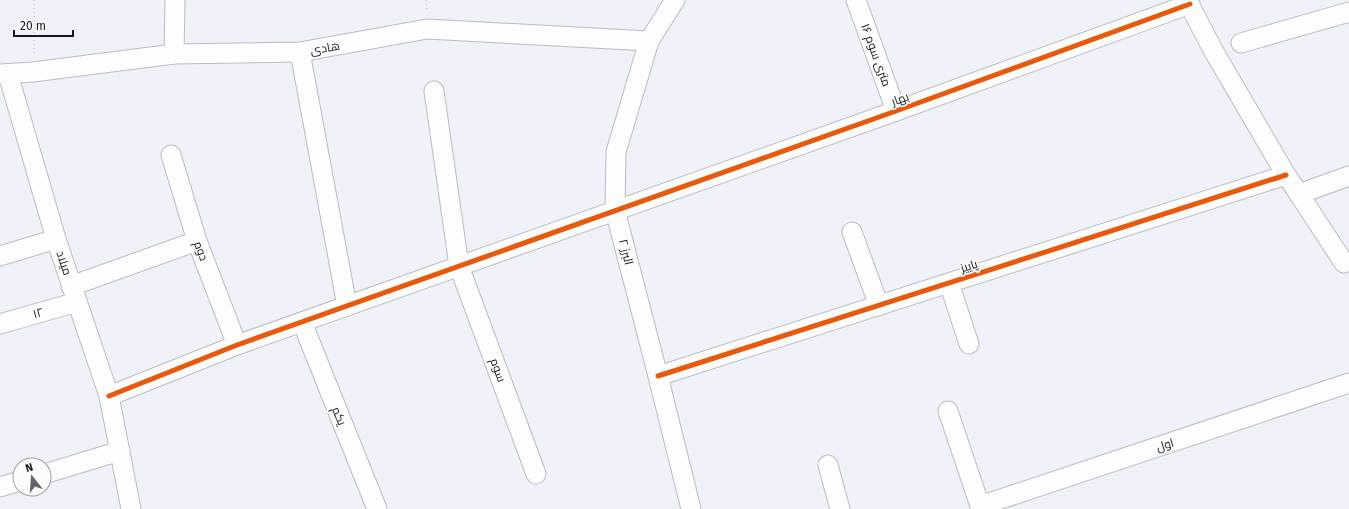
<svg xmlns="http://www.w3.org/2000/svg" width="1349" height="509" font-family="'Fira Sans',Cairo,sans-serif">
	<rect width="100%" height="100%" fill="#f0f2fa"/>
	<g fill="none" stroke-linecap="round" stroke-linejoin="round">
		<!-- minor casing -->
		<g stroke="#babcc3" stroke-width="21">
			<g id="minor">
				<path d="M675 0 649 41 616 152 615 210 658 376 691 509"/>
				<path d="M856 0 896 111"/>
				<path d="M1187 0 1213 50 1286 175 1299 194 1344 263"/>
				<path d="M1241 43 1349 12"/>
				<path d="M300 52 347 306"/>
				<path d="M174 54 175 0"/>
				<path d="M0 74 33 72 174 54 300 52 427 29 649 41"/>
				<path d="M8 74 56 239 109 396 131 509"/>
				<path d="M434 91 459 266 536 474"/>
				<path d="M171 155 197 241 237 345"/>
				<path d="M1299 194 1349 176"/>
				<path d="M852 232 879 306"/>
				<path d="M0 256 56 239"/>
				<path d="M949 283 969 344"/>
				<path d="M71 286 197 241"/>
				<path d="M302 322 377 509"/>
				<path d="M0 324 77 302"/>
				<path d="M658 376 1286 175"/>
				<path d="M109 396 237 345 896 111 1190 4"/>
				<path d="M948 411 981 509"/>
				<path d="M828 465 840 509"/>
				<path d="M44 474 120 451"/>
				<path d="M0 487 20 481"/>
				<path d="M980 506 1349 383"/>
			</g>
		</g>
		<!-- path -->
		<g stroke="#d6d6d9" stroke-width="2.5" stroke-dasharray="1 3" stroke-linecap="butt">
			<path d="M426 0 427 9"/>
			<path d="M34 53V0"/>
		</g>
		<!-- minor -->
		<use href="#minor" stroke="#fdfdfe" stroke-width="19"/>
		<!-- cycleway casing -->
		<g stroke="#fcfcfc" stroke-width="8">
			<g id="cycleway">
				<path d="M658 376 1286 175"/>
				<path d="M109 396 237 345 896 111 1190 4"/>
			</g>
		</g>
		<!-- cycleway -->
		<use href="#cycleway" stroke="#e8590c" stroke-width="5"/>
	</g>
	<g text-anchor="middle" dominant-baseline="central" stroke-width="3.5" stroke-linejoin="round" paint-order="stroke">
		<!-- street labels -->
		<g font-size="12" fill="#171920" stroke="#fcfcfc">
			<text transform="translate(325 48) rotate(-10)">هادی</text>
			<text transform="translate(876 55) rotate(70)">۱۶ متری سوم</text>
			<text transform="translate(900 99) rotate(-20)">بهار</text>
			<text transform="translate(201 251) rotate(70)">دوم</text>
			<text transform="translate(626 252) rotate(76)">البرز ۲</text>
			<text transform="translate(64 263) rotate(72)">میلاد</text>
			<text transform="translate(969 266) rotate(-18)">پاییز</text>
			<text transform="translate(38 313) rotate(-15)">۱۲</text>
			<text transform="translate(498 370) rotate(70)">سوم</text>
			<text transform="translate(339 416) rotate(68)">یکم</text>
			<text transform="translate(1165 445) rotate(-18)">اول</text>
		</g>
	</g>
	<!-- north arrow -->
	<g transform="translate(32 477) rotate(343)"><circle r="19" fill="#fcfcfc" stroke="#a0a1a4"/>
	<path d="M0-3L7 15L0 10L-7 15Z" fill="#63656c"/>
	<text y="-6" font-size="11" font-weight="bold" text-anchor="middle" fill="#171920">N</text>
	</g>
	<!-- scale -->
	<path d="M14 30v6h59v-6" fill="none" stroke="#171920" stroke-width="2"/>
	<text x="20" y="30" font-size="12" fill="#171920" stroke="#fcfcfc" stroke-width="3" paint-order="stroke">20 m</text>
</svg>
